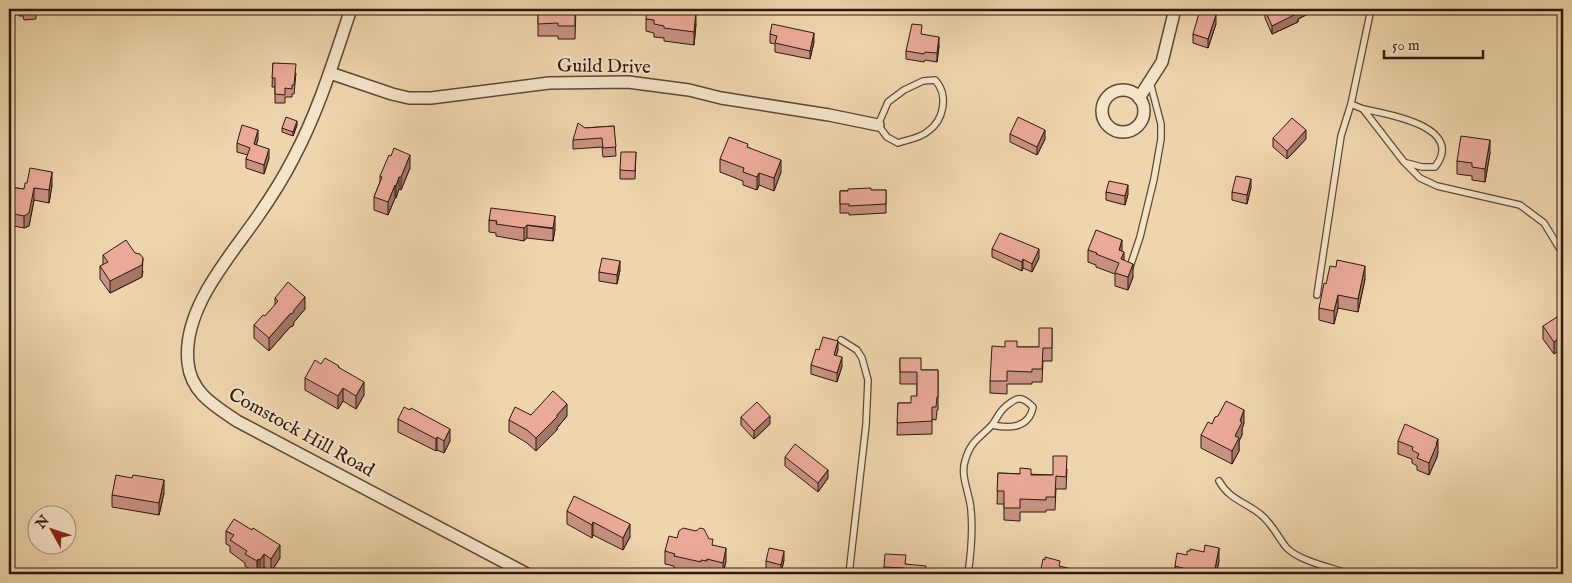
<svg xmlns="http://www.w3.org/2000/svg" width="1572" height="583" font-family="'IM FELL English',serif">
	<rect width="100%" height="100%" fill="#efd5ae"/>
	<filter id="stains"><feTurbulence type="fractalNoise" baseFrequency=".004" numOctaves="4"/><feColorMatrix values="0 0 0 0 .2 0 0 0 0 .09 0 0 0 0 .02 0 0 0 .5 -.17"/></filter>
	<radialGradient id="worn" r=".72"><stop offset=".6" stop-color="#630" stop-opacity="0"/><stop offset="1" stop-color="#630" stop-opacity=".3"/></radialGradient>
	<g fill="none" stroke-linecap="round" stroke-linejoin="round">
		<!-- service casing -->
		<g stroke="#5e4734" stroke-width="8">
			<g id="service">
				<path d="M935 80C949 95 944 121 927 132 920 138 907 140 898 143L887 137 878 125 888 102 904 90 923 81Z"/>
				<path d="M1351 104 1363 109 1404 162 1420 178 1437 186 1520 205 1544 223 1563 254"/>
				<path d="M1363 109C1388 114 1466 127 1435 167H1422L1407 163"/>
				<path d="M1129 270 1140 237 1154 179 1161 139V124L1150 82"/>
				<path d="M1317 295 1341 136 1351 104 1371 9"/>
				<path d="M841 340 857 350 862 358 868 380 866 425 849 574"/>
				<path d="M1219 481C1229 499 1245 502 1260 514 1272 523 1277 536 1286 547 1298 561 1333 568 1350 574"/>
				<path d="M968 574C971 553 973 531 971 510 970 494 960 476 965 461 971 440 979 439 992 425 997 419 998 413 1005 407 1017 397 1021 395 1033 407 1029 428 1010 429 992 425"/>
			</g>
		</g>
		<!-- minor casing -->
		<g stroke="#5e4734" stroke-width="14">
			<g id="minor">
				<path d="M351 9C334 59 319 110 294 157 283 179 270 199 256 219 228 259 182 310 188 363 191 393 215 406 237 421L527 574"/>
				<path d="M330 73 392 94 409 98H431L549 83 628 82 689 90 721 98 829 115 878 125"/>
				<circle cx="1123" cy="111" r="21"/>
				<path d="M1139 98 1162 62 1175 9"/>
			</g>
		</g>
		<!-- service -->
		<use href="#service" stroke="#f5e4ca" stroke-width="5.5"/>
		<!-- minor -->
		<use href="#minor" stroke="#f5e4ca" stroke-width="11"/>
	</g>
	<!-- wall -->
	<g fill="#c99283" stroke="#2e180c">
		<path d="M18 9H66V12L36 13V19L24 20 23 16H19Z"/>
		<path d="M440 9H454V12L440 10Z"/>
		<path d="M538 9H576L575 39H558V36H538Z"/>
		<path d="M1308 9V14L1298 19V22L1272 34 1265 18V10Z"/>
		<path d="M646 19 696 24 694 45 664 41V38L654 37V33L646 31Z"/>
		<path d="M1216 24 1208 48 1193 43V34Z"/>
		<path d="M770 34 814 42 810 59 775 52V44L770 43Z"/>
		<path d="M922 35 939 46 937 62 925 60 924 62 906 59V51Z"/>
		<path d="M273 63 296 73 294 94H292V97H285V103H275V87H272Z"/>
		<path d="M297 125 293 136 282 132V128Z"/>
		<path d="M614 126 616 156 603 157 602 147 573 149V140L585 128Z"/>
		<path d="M1010 134 1045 139 1037 155 1010 142Z"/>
		<path d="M1273 138 1306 139 1287 159 1273 147Z"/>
		<path d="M258 139 256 145 269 158 264 174 246 168V159L248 155 237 152V143Z"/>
		<path d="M748 147 781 172 774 191 759 185 757 190 743 185V181L720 172V159Z"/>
		<path d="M636 152 635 179H620V170Z"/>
		<path d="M1490 153 1485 182 1472 180V176L1457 174V161Z"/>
		<path d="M410 168 401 190 399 189 396 198H395L388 215 374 210V197L380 182V176Z"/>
		<path d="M52 185 49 203 34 200 29 226 24 228 9 225V187L24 189Z"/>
		<path d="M1251 187 1247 204 1232 200V192Z"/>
		<path d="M886 190V213L849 215V213H840V191Z"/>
		<path d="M1106 192 1128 194 1125 205 1106 200Z"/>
		<path d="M489 220 555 229 553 241 527 238 524 241 496 236V233L489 232Z"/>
		<path d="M992 249 1039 258 1032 272 1023 268 1022 271 992 257Z"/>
		<path d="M1088 250 1122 251 1124 260 1133 277 1128 290 1115 286V274L1096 267V265L1088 262Z"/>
		<path d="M103 255 143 271 142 277 110 293 100 279V266L103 265Z"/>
		<path d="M620 270 617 284 599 281V272Z"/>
		<path d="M1365 279 1358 312 1338 308 1334 324 1319 320V308L1326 284Z"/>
		<path d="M275 298 305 309 294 322 293 326 290 327 269 351 254 338V325L265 316 275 305Z"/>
		<path d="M1563 325 1554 354 1543 339V326Z"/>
		<path d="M1052 328V361H1043L1042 382H1032V384H1007V394L990 393V381L1017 347H1039Z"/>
		<path d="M819 350H838L836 355 842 366 837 382 811 374V365Z"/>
		<path d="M900 358 921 370H938V410H937L936 420 932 419V434L897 435 898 403H911L917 396V384H900Z"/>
		<path d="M321 364 339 367 364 395 356 409 343 401 338 409 305 390V378Z"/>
		<path d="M531 415 567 416 557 428V430L536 451 527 443 509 432V420Z"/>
		<path d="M741 417 770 424 754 439 741 425Z"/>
		<path d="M398 419 450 441 444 453 437 450 436 451 398 432Z"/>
		<path d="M1244 423 1242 429V435L1239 441V451L1232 464 1201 448V435L1212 424Z"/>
		<path d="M1398 441 1438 452 1437 457 1429 475 1417 470V466L1412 463V459L1398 454Z"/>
		<path d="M785 457 828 478 818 492 785 466Z"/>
		<path d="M1067 469 1066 489H1056L1055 510H1046V512H1020V521L1004 520V504H997L998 473 1053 475Z"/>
		<path d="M164 493 159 515 112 507V495Z"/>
		<path d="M567 511 630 537 623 550 593 535 592 538 567 524Z"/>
		<path d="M226 531 280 558 271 572 264 567 260 573 258 572 257 573 245 566V563L230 552V546L226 544Z"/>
		<path d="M677 538 713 545 726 561 723 574H717L707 572V574L701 572V574L674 568V566L665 564V551Z"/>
		<path d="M1187 555 1219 561 1216 574H1175V566Z"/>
		<path d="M1563 559V574H1562V564Z"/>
		<path d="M784 560 781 573 766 570V561Z"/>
		<path d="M906 564 926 574H884V567Z"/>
	</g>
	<!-- shaded-wall -->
	<g fill="#a4776a" stroke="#2e180c">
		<path d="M1301 9H1308V14L1298 19V22L1272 34V26Z"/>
		<path d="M696 11V24L694 45V32Z"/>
		<path d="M1216 15V24L1208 48V39Z"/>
		<path d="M814 33V42L810 59V51Z"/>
		<path d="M939 37V46L937 62V53Z"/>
		<path d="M297 121V125L293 136V132Z"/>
		<path d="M258 130V139L254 153V144Z"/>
		<path d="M1045 130V139L1037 155V147Z"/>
		<path d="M1306 130V139L1287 159V151Z"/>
		<path d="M1490 140V153L1485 182V169Z"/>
		<path d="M269 149V158L264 174V165Z"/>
		<path d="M410 155V168L401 190V177Z"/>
		<path d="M781 160V172L774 191V178Z"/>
		<path d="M52 172V185L49 203V190Z"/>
		<path d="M759 173V185L757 190V177Z"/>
		<path d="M399 177V189L396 198V186Z"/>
		<path d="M1251 179V187L1247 204V195Z"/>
		<path d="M395 185V198L388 215V202Z"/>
		<path d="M1128 185V194L1125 205V196Z"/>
		<path d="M34 188V200L29 226 24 228V216Z"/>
		<path d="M555 216V229L553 241V228Z"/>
		<path d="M527 225V238L524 241V228Z"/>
		<path d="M1122 240V252L1119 250Z"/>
		<path d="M1039 249V258L1032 272V264Z"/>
		<path d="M1124 252V265L1121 259Z"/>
		<path d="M143 258 142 277 110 293V281Z"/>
		<path d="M1023 259V268L1022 271V262Z"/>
		<path d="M620 261V270L617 284V275Z"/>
		<path d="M1133 264V277L1128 290V277Z"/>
		<path d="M1365 266V279L1358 312V299Z"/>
		<path d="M1338 295V308L1334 324V311Z"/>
		<path d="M305 297V309L294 322 293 326 290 327 269 351V338Z"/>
		<path d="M1563 335V348L1554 354V342Z"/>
		<path d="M838 341V350L834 363V355Z"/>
		<path d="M842 357V366L837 382V373Z"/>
		<path d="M364 382V395L356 409V396Z"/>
		<path d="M343 388V401L338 409V396Z"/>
		<path d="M567 404V416L557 428V430L536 451V438Z"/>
		<path d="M1244 410V423L1242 429V435L1239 441V451L1232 464V451L1235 436Z"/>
		<path d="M770 416V424L754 439V431Z"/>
		<path d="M450 429V441L444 453V441Z"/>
		<path d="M437 437V450L436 451V439Z"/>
		<path d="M1438 439V452L1437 457 1429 475V463Z"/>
		<path d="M828 470V478L818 492V483Z"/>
		<path d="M164 480V493L159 515V503Z"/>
		<path d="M593 522V535L592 538V525Z"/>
		<path d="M630 524V537L623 550V538Z"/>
		<path d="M280 545V558L271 572V559Z"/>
		<path d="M726 548V561L723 574V563Z"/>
		<path d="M1219 548V561L1216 574H1214Z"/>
		<path d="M784 551V560L781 573V565Z"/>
		<path d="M264 554V567L260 573V560Z"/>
		<path d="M258 559V572L257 573V561Z"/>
	</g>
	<!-- building -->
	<g fill="#eaaa98" stroke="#2e180c">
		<path d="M538 9H575V26H558V23L538 24Z"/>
		<path d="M647 9H680L696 11 694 32 664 28V26L654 24V20L646 19Z"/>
		<path d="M1267 9H1301L1297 11 1298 13 1272 26 1265 10Z"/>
		<path d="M1200 10 1216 15 1208 39 1193 34Z"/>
		<path d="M772 24 814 33 810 51 775 43 777 36 770 34Z"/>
		<path d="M912 24 922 25 921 34 939 37 937 53 925 52 924 54 906 51Z"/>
		<path d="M273 63 296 64 294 85H292V89L285 88V95L275 94V78H272Z"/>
		<path d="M286 117 297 121 293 132 282 128Z"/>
		<path d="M1018 117 1045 130 1037 147 1010 134Z"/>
		<path d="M1292 118 1306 130 1287 151 1273 138Z"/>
		<path d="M578 123 585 128 614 126 616 147 603 148 602 138 573 140Z"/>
		<path d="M242 125 258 130 254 144 269 149 264 165 246 159 250 148 237 143Z"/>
		<path d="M1461 136 1490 140 1485 169 1472 167V163L1457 161Z"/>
		<path d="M729 137 748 144 747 147 781 160 774 178 759 173 757 177 743 172 744 168 720 159Z"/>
		<path d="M394 148 410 155 401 177H399L396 186 395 185 388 202 374 197 382 177 380 176 389 155 391 156Z"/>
		<path d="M621 152H636L635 171 620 170Z"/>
		<path d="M30 168 52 172 49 190 34 188 29 213 24 216 9 213V187L24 189 25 183H27Z"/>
		<path d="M1236 176 1251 179 1247 195 1232 192Z"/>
		<path d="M1109 181 1128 185 1125 196 1106 192Z"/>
		<path d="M871 188V190H886V204L849 206V204H840V191H848V189Z"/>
		<path d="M491 208 555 216 553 228 527 225 524 228 496 224 497 221 489 220Z"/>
		<path d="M1096 230 1122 240 1119 250 1124 252 1121 259 1133 264 1128 277 1115 273 1119 263 1096 254 1097 253 1088 250Z"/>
		<path d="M1000 233 1039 249 1032 264 1023 259 1022 262 992 249Z"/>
		<path d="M126 240 135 253 140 254 143 258 142 265 110 281 100 266 108 262 103 255Z"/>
		<path d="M602 258 620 261 617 275 599 272Z"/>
		<path d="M1337 260 1365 266 1358 299 1338 295 1334 311 1319 308 1324 283 1326 284 1330 266 1336 267Z"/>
		<path d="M288 282 305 297 294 310 293 313 290 314 269 338 254 325 263 315 265 316 278 301 275 298Z"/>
		<path d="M1557 317 1563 325V335L1554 342 1543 326Z"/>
		<path d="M1039 328H1052V348H1043L1042 369H1032V372L1007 371V381H990L992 346 1005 347V341H1017V347H1039Z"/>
		<path d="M823 337 838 341 834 355 842 357 837 373 811 365 816 349 819 350Z"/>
		<path d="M325 358 339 366 338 367 364 382 356 396 343 388 338 396 305 378 315 360 321 364Z"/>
		<path d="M900 358H921V370H938V397H937L936 407H932V421L897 423 898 403H911V396H917V372H900Z"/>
		<path d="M553 391 567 404 557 415V417L536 438 527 430 509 420 515 407 531 415Z"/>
		<path d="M1226 401 1244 410 1240 421 1242 422 1235 436 1239 438 1232 451 1201 435 1208 422 1212 424 1215 417 1218 416Z"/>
		<path d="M757 402 770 416 754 431 741 417Z"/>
		<path d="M404 407 410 410 411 408 450 429 444 441 437 437 436 439 398 419Z"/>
		<path d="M1405 424 1438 439 1436 444H1437L1429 463 1417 458 1419 454 1412 450 1413 447 1398 441Z"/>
		<path d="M795 444 828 470 818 483 785 457Z"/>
		<path d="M1053 456H1067L1066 477 1056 476 1055 497H1046V500L1020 499V508H1004V491H997L998 473 1020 474V468L1031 469V475H1053Z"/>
		<path d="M116 475 132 478 133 475 164 480 159 503 112 495Z"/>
		<path d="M574 496 630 524 623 538 593 522 592 525 567 511Z"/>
		<path d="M234 519 252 530 253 528 280 545 271 559 264 554 260 560 258 559 257 561 245 554 247 551 230 540 234 535 226 531Z"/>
		<path d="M683 528 696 531 700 528 704 529 709 539H713L712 545 726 548 723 563 707 559V561L701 560V562L674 556 675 554 665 551 669 536 677 538 679 531Z"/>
		<path d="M1205 545 1219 548 1214 574 1212 573 1211 574H1185L1186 569 1175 566 1177 553 1187 555V551H1190V549L1204 552Z"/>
		<path d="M769 548 784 551 781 565 766 561Z"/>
		<path d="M885 554 906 555 905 564 926 566 925 574H903L904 568 884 567Z"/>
		<path d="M1045 557 1060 561 1059 566 1068 568 1067 574H1040L1043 559 1045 560Z"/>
	</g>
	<g text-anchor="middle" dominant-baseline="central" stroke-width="4" stroke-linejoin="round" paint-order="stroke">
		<!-- street labels -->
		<g font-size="19" fill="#2e180c" stroke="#f5e4ca">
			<text transform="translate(604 67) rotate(1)">Guild Drive</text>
			<text transform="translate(301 433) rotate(29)">Comstock Hill Road</text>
		</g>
	</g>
	<!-- margin -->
	<rect width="1572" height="583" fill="none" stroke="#efd5ae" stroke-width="30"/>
	<rect x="10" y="10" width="1552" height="563" fill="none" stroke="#2e180c" stroke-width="2.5"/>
	<rect x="15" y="15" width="1542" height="553" fill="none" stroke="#2e180c"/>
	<!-- north arrow -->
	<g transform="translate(52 530) rotate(310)"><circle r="24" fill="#f5e4ca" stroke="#a5927e"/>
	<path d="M0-4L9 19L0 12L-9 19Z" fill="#8f2418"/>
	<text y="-8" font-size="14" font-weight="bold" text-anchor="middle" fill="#2e180c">N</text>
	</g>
	<!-- scale -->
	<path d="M1384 50v8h99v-8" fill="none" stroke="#2e180c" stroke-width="2.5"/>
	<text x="1392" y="50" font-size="15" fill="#2e180c" stroke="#f5e4ca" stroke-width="4" paint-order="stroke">50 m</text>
	<rect width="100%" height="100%" filter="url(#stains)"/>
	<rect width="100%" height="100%" fill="url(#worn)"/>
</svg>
